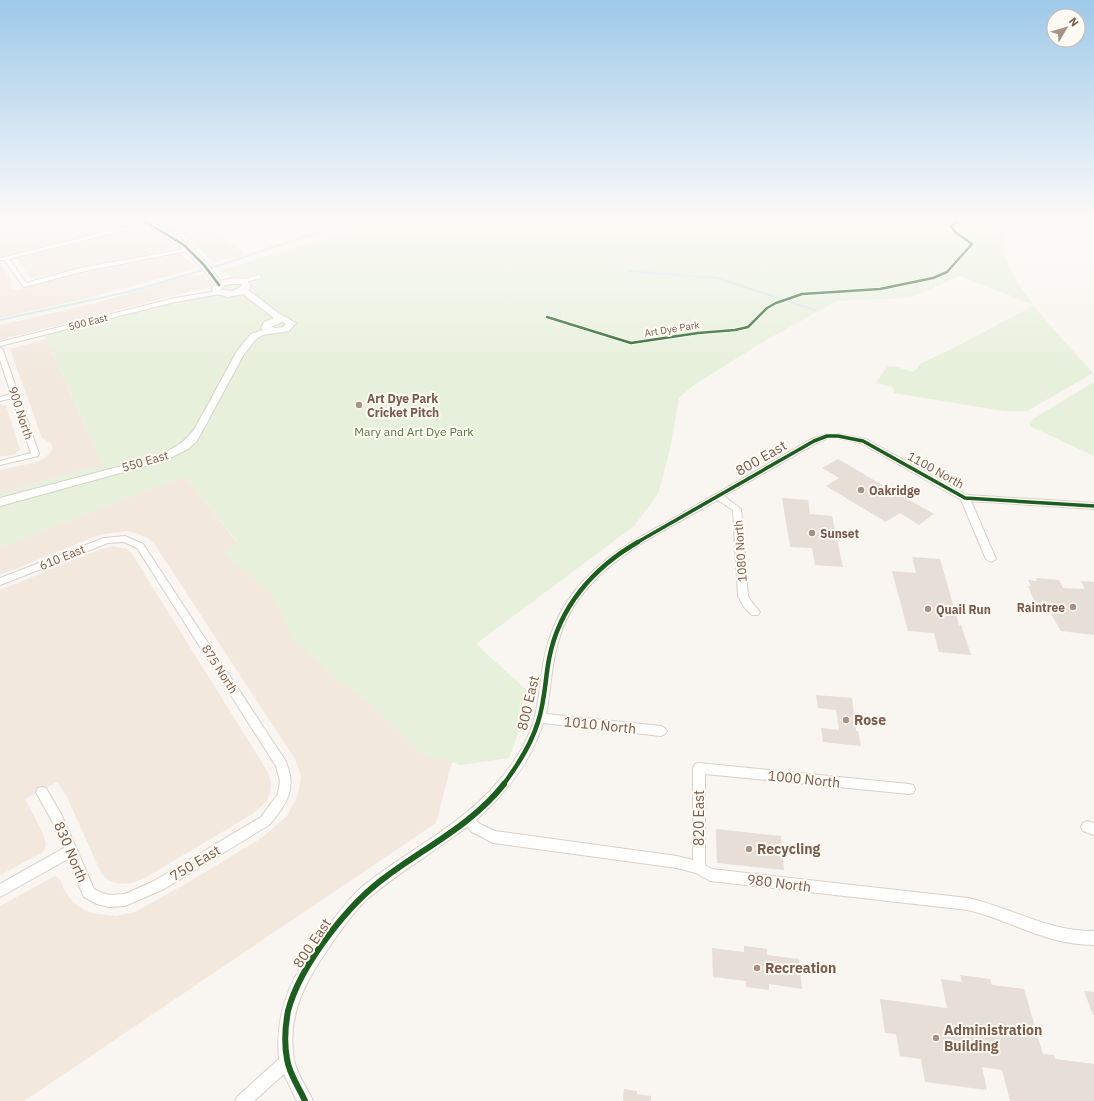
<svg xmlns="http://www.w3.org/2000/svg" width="1094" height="1101" font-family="'IBM Plex Sans',sans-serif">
	<rect width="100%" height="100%" fill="#f9f5f0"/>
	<!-- residential -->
	<g fill="#f2e8de">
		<path d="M42 218H127L135 223 0 256V221L10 219 15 222 14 226 16 228 26 229 38 227 45 223V219Z"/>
		<path d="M182 218H204L208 222 173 230 159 223Z"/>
		<path d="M213 227 245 255 214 263 195 245 181 235Z"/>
		<path d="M142 228 153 233 176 248 80 267 32 279 30 278 17 258Z"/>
		<path d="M181 254 197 268 92 297 0 318V263L12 282 10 288 13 290H19L77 274Z"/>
		<path d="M203 274 210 281 212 286 0 340V325L92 304 186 276Z"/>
		<path d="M46 339 103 465 0 493V470L37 462 45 458 53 449 51 443 42 438 10 349Z"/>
		<path d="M0 404 6 405 20 450 15 454 0 457Z"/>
		<path d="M182 477 192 484 271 587 420 753 452 762 436 823 24 1101H0V906L55 876 60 879 63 888 71 900 84 910 91 913 116 916 135 912 189 882 263 837 287 816 297 797 300 785 301 775 295 759 155 545 148 538 136 533 126 531 99 535 0 575V547Z"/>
		<path d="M114 546 127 549 132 554 269 774 271 784 270 793 266 802 251 815 143 879 132 883 119 884 108 880 102 875 67 797 57 782 25 799 42 831 46 844 45 849 41 853 0 875V590L101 549Z"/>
	</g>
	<!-- green -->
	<g fill="#e7f0db">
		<path d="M404 218H1006C1003 228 1002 245 1005 255 1015 292 1067 343 1093 373L1027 411H1004L894 393V389L892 387 876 383 887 367 894 366 913 372 917 369 920 364 963 343 1034 305 960 276 910 298 837 301 761 343 694 385 679 398 669 453 658 494 634 526 476 644 532 695 509 758 461 765 420 753 367 701 336 678 292 639 275 598 251 575 224 553 237 542 192 484 182 477 0 547V493L103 465 45 336 206 295 235 279 222 270 307 244Z"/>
		<path d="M1094 382V456L1030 426 1033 419Z"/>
	</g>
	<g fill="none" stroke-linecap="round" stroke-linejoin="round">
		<!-- stream -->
		<g stroke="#d0e8ea" stroke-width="2">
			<path d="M628 271 717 278 781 299"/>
			<path d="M785 300 815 310"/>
			<path d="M0 320 128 292 220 265 309 235 385 218"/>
		</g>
	</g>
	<!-- building -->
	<g fill="#e6ded7">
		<path d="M838 459 864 474H863L934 514 919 525 900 513 886 522 826 486 839 478 822 468Z"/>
		<path d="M782 498 808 500 810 514 832 516 843 567 815 565 812 548 790 547Z"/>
		<path d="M912 557 940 559 959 625H961L971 655 939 652 934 633 908 631 892 571 916 573Z"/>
		<path d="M1036 578 1059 580 1063 588 1085 589 1081 581 1094 582V635L1061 631 1051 614H1044L1039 602H1035L1028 586H1031L1028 580 1037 581Z"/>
		<path d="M816 695 852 698 856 731H858L861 746 823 742 821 728 839 730 836 710 818 708Z"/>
		<path d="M716 829 781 836 784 870 717 863Z"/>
		<path d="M744 946 767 949V955L799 959 802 989 769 984V990L746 987V981L713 977 712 948 744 952Z"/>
		<path d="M960 975 990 979 992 985 1024 989 1043 1054 1054 1055 1056 1059 1094 1064V1101H1010L1002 1070 982 1067 987 1090 925 1082 921 1059 900 1056 896 1034 885 1033 880 999 947 1008 941 979 962 982Z"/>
		<path d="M1084 991 1094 992V1015H1093Z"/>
		<path d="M624 1089 637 1091V1094L651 1096V1101H623Z"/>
	</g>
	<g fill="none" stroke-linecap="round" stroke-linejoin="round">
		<!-- street casing -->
		<g stroke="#d7d1cb" stroke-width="2">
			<g id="street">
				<path d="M16 218H23L33 223 28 224Z"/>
				<path d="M148 221 150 222V224L9 259 26 283 80 268 189 248 192 250 81 272 25 287 23 286 4 260H0V258Z"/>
				<path d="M209 223 211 224V226L167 236 164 234Z"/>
				<path d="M259 275 262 277 261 278 240 283 237 281Z"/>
				<path d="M218 291 221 293 220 294 175 302 0 346V342L175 298Z"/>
				<path d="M0 348 3 350 39 454 38 456 0 465V461L31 453 12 398 0 401V397L11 394 0 360Z"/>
				<path d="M827 434H838L866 439 967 495 1094 503V509L971 501 996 559 991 562 986 559 961 500 861 443 838 438H828L817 443 724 496 741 509 748 596C751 603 756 606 760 612L758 615H752L744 607 738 596 733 510 718 500C658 535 581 566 559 639 551 664 551 689 546 714L661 726 665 728 667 731 665 734 661 736 543 723C531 762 506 793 476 820L480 824 495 831 677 856 693 860V768L695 764 699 763 909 784 913 785 915 789 913 793 909 794 705 774V865L712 869 968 898C1013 908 1046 931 1094 931V945C1046 945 1013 921 968 910L710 881 696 873 677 868 493 843 472 832 467 827C435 851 401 871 371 896 356 908 345 925 334 940 308 978 286 1011 294 1060 297 1074 307 1088 313 1101H297L284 1074 254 1101H235L238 1096 279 1059C274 1007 295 972 324 932 336 916 348 899 363 886 407 851 460 826 497 783 513 765 527 743 534 720 539 702 540 683 543 665 549 629 566 596 593 571 617 548 647 533 676 517 721 491 766 465 811 439Z"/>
				<path d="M125 536 143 544 285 760C298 788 287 804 269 825L164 889 125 906 109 907 97 904 84 897 68 859 0 897V884L64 848 53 823 36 792 38 788 42 787 46 788 62 816 94 889 100 892 109 895 125 894 154 881 261 817 278 794 280 781 276 766 137 548 124 542 108 543 0 585V578L104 538Z"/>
				<path d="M1087 821 1094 823V835L1083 831 1081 827 1083 823Z"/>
			</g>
		</g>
		<!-- secondary casing -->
		<g stroke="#d9d2cb" stroke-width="2">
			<path id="secondary" d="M135 218H144L187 243 207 263 220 281 233 278 246 279 251 286 248 290 278 313 296 323 289 331 263 335 257 338 244 354 197 441 188 449 164 461 0 506V498L156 457C172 449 185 443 195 428L237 351 251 334 263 330 261 328 264 322 274 318 243 294 228 297 213 293 212 288 215 285 201 267 181 247ZM233 284H241L242 286 233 291 220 290 225 285ZM282 322 286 324 283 327 275 328 271 327Z"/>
		</g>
		<!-- street -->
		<use href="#street" fill="#fefefd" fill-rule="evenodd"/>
		<!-- secondary -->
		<use href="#secondary" fill="#fefefd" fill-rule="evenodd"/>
		<!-- cycleway-far3 casing -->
		<g stroke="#fffaf3" stroke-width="4">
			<g id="cycleway-far3">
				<path d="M139 218 184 245 204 265 219 285"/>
				<path d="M547 317 631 343 698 333 735 330 748 327 767 308 776 303 802 294 880 289 933 278 947 272 972 244 955 232 951 226 964 218"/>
			</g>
		</g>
		<!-- cycleway-far2 casing -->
		<g stroke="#fffaf3" stroke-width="5.5">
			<path id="cycleway-far2" d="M636 543 814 441 827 436H838L863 441 965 498 1094 506"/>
		</g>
		<!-- cycleway-far1 casing -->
		<g stroke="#fffaf3" stroke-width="7">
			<path id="cycleway-far1" d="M503 785C518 765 531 745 538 722 545 701 545 680 549 659 559 607 593 568 638 542"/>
		</g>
		<!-- cycleway casing -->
		<g stroke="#fffaf3" stroke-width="8">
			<path id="cycleway" d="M305 1101C299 1087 289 1074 287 1059 284 1043 285 1027 288 1011 300 965 349 903 387 876 426 847 474 823 504 784"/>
		</g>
		<!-- cycleway-far3 -->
		<use href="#cycleway-far3" stroke="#1b5e20" stroke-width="2.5"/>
		<!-- cycleway-far2 -->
		<use href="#cycleway-far2" stroke="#1b5e20" stroke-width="3.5"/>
		<!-- cycleway-far1 -->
		<use href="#cycleway-far1" stroke="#1b5e20" stroke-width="4.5"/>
		<!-- cycleway -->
		<use href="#cycleway" stroke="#1b5e20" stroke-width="6"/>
	</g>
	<!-- sky -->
	<linearGradient id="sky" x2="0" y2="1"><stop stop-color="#9ec9e9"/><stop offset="0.59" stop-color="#fcfaf8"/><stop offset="1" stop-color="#fcfaf8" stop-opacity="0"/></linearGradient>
	<rect width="1094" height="372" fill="url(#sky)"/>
	<!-- markers -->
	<g fill="#a69286" stroke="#fffaf3" stroke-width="1.5">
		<circle cx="359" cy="405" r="4"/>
		<circle cx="861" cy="490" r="4"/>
		<circle cx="812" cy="533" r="4"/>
		<circle cx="1073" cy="607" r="4"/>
		<circle cx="928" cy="609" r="4"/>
		<circle cx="846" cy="720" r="4"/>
		<circle cx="749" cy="849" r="4"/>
		<circle cx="757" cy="968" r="4"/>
		<circle cx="936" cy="1038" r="4"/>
	</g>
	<g text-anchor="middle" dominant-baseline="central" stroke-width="4" stroke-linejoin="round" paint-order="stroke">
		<!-- far-street labels -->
		<g font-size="10" fill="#7a5c4d" stroke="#fffaf3">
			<text transform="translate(88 322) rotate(-14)">500 East</text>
			<text transform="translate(672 329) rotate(-9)">Art Dye Park</text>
		</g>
		<!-- poi labels -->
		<g font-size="12" font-weight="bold" fill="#7a5c4d" stroke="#fffaf3" text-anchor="start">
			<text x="367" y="398">Art Dye Park<tspan x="367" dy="14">Cricket Pitch</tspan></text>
			<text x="869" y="490">Oakridge</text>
			<text x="820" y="533">Sunset</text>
			<text x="1065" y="607" text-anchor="end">Raintree</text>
			<text x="936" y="609">Quail Run</text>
		</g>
		<!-- street labels -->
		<g font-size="12" fill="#7a5c4d" stroke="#fffaf3">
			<text transform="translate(21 413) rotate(72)">900 North</text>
			<text transform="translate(145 461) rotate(-16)">550 East</text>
			<text transform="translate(936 470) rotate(29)">1100 North</text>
			<text transform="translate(740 551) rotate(-94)">1080 North</text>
			<text transform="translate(62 557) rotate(-22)">610 East</text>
			<text transform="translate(220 669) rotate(57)">875 North</text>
		</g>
		<!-- park labels -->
		<g font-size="12" fill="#537a41" stroke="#fffaf3">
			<text x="414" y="431">Mary and Art Dye Park</text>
		</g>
		<!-- near-street labels -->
		<g font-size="14" fill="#7a5c4d" stroke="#fffaf3">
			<text transform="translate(761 458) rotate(-30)">800 East</text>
			<text transform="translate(528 703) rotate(-77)">800 East</text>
			<text transform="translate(600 725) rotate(6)">1010 North</text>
			<text transform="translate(804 779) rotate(6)">1000 North</text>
			<text transform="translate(699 818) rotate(-90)">820 East</text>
			<text transform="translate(71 852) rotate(67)">830 North</text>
			<text transform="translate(195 863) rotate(-31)">750 East</text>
			<text transform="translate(779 883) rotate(7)">980 North</text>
			<text transform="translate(312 943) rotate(-56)">800 East</text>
		</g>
		<!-- near-poi labels -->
		<g font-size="14" font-weight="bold" fill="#7a5c4d" stroke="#fffaf3" text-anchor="start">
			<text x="854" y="720">Rose</text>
			<text x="757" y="849">Recycling</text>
			<text x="765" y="968">Recreation</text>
			<text x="944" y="1030">Administration<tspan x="944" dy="16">Building</tspan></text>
		</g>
	</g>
	<!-- north arrow -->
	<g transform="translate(1066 28) rotate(52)"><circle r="19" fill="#fffaf3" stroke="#cabbb1"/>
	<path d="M0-3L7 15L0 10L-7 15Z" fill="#a69286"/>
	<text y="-6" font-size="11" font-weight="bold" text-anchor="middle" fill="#7a5c4d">N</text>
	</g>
</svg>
